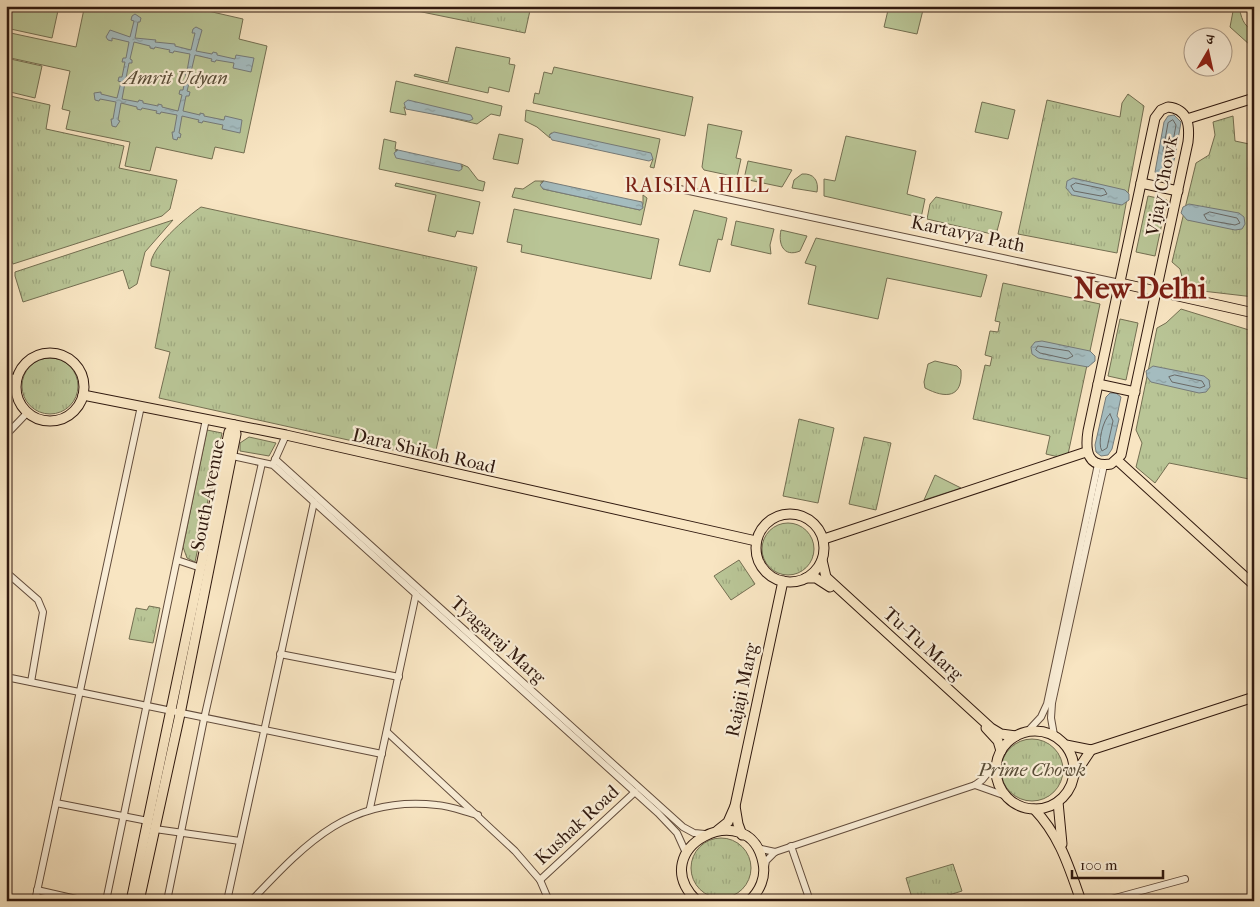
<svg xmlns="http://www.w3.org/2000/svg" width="1260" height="907" font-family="'IM FELL French Canon','Noto Serif Devanagari',serif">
	<defs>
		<pattern id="grass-tufts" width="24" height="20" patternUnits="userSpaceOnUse" patternTransform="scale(1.25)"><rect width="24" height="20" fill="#b9c596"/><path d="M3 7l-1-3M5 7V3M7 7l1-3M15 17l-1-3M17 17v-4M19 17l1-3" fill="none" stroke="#9fa980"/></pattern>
		<pattern id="water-ripples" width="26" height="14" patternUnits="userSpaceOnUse" patternTransform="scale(1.25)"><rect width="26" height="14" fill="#a4bcbf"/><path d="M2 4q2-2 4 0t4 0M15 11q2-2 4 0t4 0" fill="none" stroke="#8ea1a3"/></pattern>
	</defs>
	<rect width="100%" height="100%" fill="#f8e5c2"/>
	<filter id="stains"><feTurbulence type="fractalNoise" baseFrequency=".004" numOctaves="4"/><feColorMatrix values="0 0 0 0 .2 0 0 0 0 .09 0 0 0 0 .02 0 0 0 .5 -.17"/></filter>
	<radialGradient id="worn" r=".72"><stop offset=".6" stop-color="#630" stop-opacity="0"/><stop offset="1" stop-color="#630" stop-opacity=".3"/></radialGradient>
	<!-- grass -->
	<g fill="url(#grass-tufts)" stroke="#746f52">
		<path d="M418 6H531L525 33 417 11Z"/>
		<path d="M1128 94 1144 106 1117 253 1018 234 1047 100 1120 117 1122 103Z"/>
		<path d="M6 95 50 105 46 129 124 146 119 168 177 180 170 209 162 216 13 264 6 248Z"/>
		<path d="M1233 116 1235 141 1254 145V297L1185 289 1180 269 1172 262 1196 163 1209 155 1215 135 1213 122Z"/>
		<path d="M1148 196 1167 200 1155 256 1136 252Z"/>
		<path d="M936 197 1002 212 996 235 927 219 930 204Z"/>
		<path d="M201 207 477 267 434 459 159 398 170 352 155 348 170 271 151 266C148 249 188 216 201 207Z"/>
		<path d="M173 220 145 252 137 284 129 289 123 270 23 302 15 276V272Z"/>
		<path d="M1003 283 1100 304 1067 459 1046 454 1050 436 973 419 985 365 990 366 992 357 985 355 990 331 998 332 1000 322 995 321Z"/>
		<path d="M1181 309 1249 330 1248 334 1253 336 1254 334V480L1169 463 1155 483 1136 467 1142 443 1136 430 1157 328 1166 323Z"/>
		<path d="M1120 319 1138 323 1126 380 1108 376Z"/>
		<circle cx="50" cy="386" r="28"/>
		<path d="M799 419 834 428 818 503 783 496Z"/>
		<path d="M207 430 222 433 195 562 187 558 183 547Z"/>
		<path d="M249 437 276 443 269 456 240 451V443Z"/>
		<path d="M864 437 891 443 876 510 849 504Z"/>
		<circle cx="788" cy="549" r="26"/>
		<path d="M739 560 755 584 731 600 714 576Z"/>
		<path d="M149 606 160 608 153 643 129 639 136 608 147 610Z"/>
		<circle cx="1032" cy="770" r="31"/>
		<circle cx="721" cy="868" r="30"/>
		<path d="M953 864 962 891 930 901H913L906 878Z"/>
	</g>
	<!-- garden -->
	<g fill="#b9c596" stroke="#746f52">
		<path d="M8 6H59L52 38 6 28Z"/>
		<path d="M71 6H186L243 19 239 39 267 46 244 153 215 147 212 159 156 147 150 171 125 166 130 142 66 129 70 111 62 109 70 71 6 57V32L76 47 84 9Z"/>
		<path d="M889 6H924L917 34 884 27Z"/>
		<path d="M1234 6H1239C1241 17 1243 26 1254 31V44L1250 45 1230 27Z"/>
		<path d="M456 47 510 58 509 64 515 65 509 92 489 87 488 93 414 76 415 74 448 82Z"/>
		<path d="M6 58 42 66 35 98 6 91Z"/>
		<path d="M554 67 693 97 685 136 533 103 535 93 539 94 544 72 552 74Z"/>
		<path d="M396 81 502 106 500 116 491 114 477 124 404 107 406 115 390 112Z"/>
		<path d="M982 102 1015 110 1008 139 975 132Z"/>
		<path d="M526 110 660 139 654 168 650 167 653 159 551 133 550 138 537 127 525 121Z"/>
		<path d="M708 124 742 131 736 158 741 159 737 177 704 170 702 167Z"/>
		<path d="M499 134 523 139 518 164 493 159Z"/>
		<path d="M846 136 916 151 907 194 925 199 921 218 824 196V179L835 181Z"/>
		<path d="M384 139 396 142 395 149 398 150 395 151 463 167 461 164 468 167 478 180 485 182 483 191 379 169Z"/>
		<path d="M748 161 792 170 782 187 744 179Z"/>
		<path d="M802 174C814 173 819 181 817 192L792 188 794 180Z"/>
		<path d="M535 181H544L541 182 543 189 640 210 643 204V195L647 198 641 225 512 197 515 188 523 189Z"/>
		<path d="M396 183 480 202 473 234 457 231 455 237 428 231 436 195 395 186Z"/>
		<path d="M514 209 659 239 651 279 521 252 522 245 507 242Z"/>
		<path d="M694 210 727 218 722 240 718 239 710 272 679 265Z"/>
		<path d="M736 221 774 229 770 245 771 254 731 245Z"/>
		<path d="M781 230 807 236 800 251C783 258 778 243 781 230Z"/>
		<path d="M816 238 987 275 981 297 887 278 878 319 808 304 816 266 805 263Z"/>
		<path d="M935 361 957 366 961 370C963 398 946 399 925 388L924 382 928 364Z"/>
		<path d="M935 475 961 488 924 500Z"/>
	</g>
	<!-- water -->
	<g fill="url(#water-ripples)" stroke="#767b79" fill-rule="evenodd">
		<path d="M135 14 141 18 140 22H138L135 38 156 40 155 42 175 44V46L191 50 195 33H192L193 29 196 27 202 30 196 51 212 54 213 52 217 53V55L235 59 236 55 254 58 251 72 233 68 234 63 216 60 215 62 211 61 212 59 195 55 191 72H194L193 76H191L187 91 190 92 189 96H186L183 111 200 115V113L204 114V116L224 120 225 116 242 120 240 133 222 129 223 125 203 121 202 123 198 122 199 120 182 116 179 133 181 134 180 138 178 137 177 140 173 139 172 132H174L177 115 161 112 160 114 156 113 157 111 142 108 141 110 137 109V107L121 103 118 120 120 121 116 127 112 126 111 119H113L116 102 100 99 99 101 95 100 94 93 101 92V94L117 98 121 82 118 81 119 77H122L125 62H122L123 58H126L129 42 112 38V41L108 40 106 37 110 30 130 37 134 21 131 20 132 16ZM134 42 150 46V48L154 49 155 47 170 50 169 52 173 53 174 51 190 54 187 71H184V74L186 75 183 90H180L179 94 182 95 178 111 162 107V105L158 104V106L143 103V101L139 100 138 102 122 99 125 83H128V79L126 78 129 63H132V60L130 59Z"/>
		<path d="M408 100 471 115 473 119 469 121 406 109 404 103Z"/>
		<path d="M1174 115 1181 122 1175 157 1169 176 1160 179 1155 172 1164 122 1168 116Z"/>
		<path d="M554 132 651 153 653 159 649 161 552 140 549 135Z"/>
		<path d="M398 150 461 164 462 169 459 171 396 158 394 153Z"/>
		<path d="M1073 178 1125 190 1129 194V200L1122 205 1072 195 1066 188 1067 181Z"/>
		<path d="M544 181 642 202 643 208 640 210 543 189 540 185Z"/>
		<path d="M1189 204 1239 213 1244 217 1245 224 1242 229 1235 230 1187 220 1181 213 1183 207Z"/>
		<path d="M1042 341 1090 351 1095 356V361L1088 367 1038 358 1032 354 1031 347 1035 342Z"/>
		<path d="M1153 366 1204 376 1209 380 1210 387 1206 392 1199 393 1151 382 1147 377 1146 371Z"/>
		<path d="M1110 393H1116L1121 397 1117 416 1119 419 1112 449 1108 455 1101 456 1096 452 1095 445 1106 397Z"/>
	</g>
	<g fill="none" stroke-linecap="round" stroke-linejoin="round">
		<!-- shore -->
		<g stroke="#6a6a67" stroke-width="1">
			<path d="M1173 120 1176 125 1171 153 1166 157 1163 151 1168 123Z"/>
			<path d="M1076 183 1104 189 1107 194 1101 196 1074 191 1071 186Z"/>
			<path d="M1210 212 1237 218 1240 223 1235 225 1207 220 1204 215Z"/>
			<path d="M1038 346 1069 351 1073 356 1067 359 1040 353 1036 350Z"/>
			<path d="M1175 375 1202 381 1205 386 1200 388 1172 382 1169 377Z"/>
			<path d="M1110 414 1113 421 1107 448 1102 451C1097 444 1103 419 1110 414Z"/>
		</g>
		<!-- minor casing -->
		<g stroke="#624c3c" stroke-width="8">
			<g id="minor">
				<path d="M675 188 1120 283"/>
				<path d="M6 435 27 413"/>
				<path d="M228 455 273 465 658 813 677 833 686 853"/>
				<path d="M275 459 683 827 694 833 705 834"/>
				<path d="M274 462 286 435"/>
				<path d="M177 560 201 568"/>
				<path d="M6 572 38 600 43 612 31 682"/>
				<path d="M280 654 399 677"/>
				<path d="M6 677 382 754"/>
				<path d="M387 732 515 851 540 880 549 901"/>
				<path d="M1027 732 1041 717 1047 704 1098 464"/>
				<path d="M1054 735 1051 718 1052 703 1104 465"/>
				<path d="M975 785 1006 796"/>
				<path d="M56 803 148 821"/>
				<path d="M370 808 416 594"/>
				<path d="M155 829 240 841"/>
				<path d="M791 846 810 901"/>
				<path d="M757 848 775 852"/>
				<path d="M765 867 766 861 775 852 975 785 982 780 997 762"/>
				<path d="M540 880 635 792"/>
				<path d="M37 890 85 901"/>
				<path d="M35 901 141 406"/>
				<path d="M106 901 206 419"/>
				<path d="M167 901 204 719 262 463"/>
				<path d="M227 901 314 502"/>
				<path d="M251 901C306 843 350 795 437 805 451 806 465 812 478 815"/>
				<path d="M1104 901 1185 879"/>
			</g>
		</g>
		<!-- major casing -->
		<g stroke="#30190f" stroke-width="11">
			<g id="major">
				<path d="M1168 107C1188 109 1190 125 1188 142L1121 455 1111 464C1087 468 1085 450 1088 431L1155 118 1161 110Z"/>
				<path d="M1187 119 1254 98"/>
				<path d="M1141 183 1178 191"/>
				<path d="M1120 283 1254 313"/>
				<circle cx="50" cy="387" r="34"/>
				<path d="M6 378 16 380"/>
				<path d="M1098 384 1135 392"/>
				<path d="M83 395 286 435 756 541"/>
				<path d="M1117 460 1254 585"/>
				<circle cx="790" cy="548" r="34"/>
				<path d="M824 539 1086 452"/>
				<path d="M822 560 826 577 991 728 1001 734 1016 736"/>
				<path d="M806 578H816L830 587"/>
				<path d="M986 728 998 741 1001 751"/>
				<circle cx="1035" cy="770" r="39"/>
				<path d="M1066 745 1091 750 1254 697"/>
				<path d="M1075 774 1091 750"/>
				<path d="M1058 802 1062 844"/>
				<path d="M735 806 738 824 742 835"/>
				<path d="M1034 809C1060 836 1069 867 1081 901"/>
				<path d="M718 830 728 822 735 806 783 581"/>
				<path d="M131 901 229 432 234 425"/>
				<path d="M139 901 180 714 236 434 234 425"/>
				<path d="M697 901C642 848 750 794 763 863 766 877 760 891 749 901"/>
			</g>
		</g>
		<!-- minor -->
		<use href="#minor" stroke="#faeed7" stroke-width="6"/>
		<!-- major -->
		<use href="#major" stroke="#f8e5c2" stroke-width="9"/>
	</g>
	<g text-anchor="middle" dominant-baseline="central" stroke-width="4.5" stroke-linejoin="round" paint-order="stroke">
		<!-- park labels -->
		<g font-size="19" font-style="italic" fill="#594d38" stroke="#faeed7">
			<text x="176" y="78">Amrit Udyan</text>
			<text x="1032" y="770">Prime Chowk</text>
		</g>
		<!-- street labels -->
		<g font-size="19" fill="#30190f" stroke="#faeed7">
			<text transform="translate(1162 186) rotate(-79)">Vijay Chowk</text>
			<text transform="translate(968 234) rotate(12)">Kartavya Path</text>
			<text transform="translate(424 451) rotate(13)">Dara Shikoh Road</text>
			<text transform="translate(208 495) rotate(-79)">South Avenue</text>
			<text transform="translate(498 640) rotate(42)">Tyagaraj Marg</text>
			<text transform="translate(923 644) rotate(42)">Tu-Tu Marg</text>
			<text transform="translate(742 690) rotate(-78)">Rajaji Marg</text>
			<text transform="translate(577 825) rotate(-43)">Kushak Road</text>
		</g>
		<!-- neighbourhood labels -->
		<g font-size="20" letter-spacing="1" fill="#7a1f14" stroke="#faeed7">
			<text x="697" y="185">RAISINA HILL</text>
		</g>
		<!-- town labels -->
		<g font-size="29" font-weight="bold" fill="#7a1f14" stroke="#faeed7">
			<text x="1140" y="289">New Delhi</text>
		</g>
	</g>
	<!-- margin -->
	<rect width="1260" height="907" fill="none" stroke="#f8e5c2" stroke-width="25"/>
	<rect x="8" y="8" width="1245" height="892" fill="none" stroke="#30190f" stroke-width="2.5"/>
	<rect x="12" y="12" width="1235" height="882" fill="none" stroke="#30190f"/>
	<!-- north arrow -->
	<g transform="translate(1208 52) rotate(9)"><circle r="24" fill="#faeed7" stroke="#a99987"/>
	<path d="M0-4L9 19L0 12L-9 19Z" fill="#8f2418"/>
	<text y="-8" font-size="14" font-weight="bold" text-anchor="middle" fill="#30190f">उ</text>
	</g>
	<!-- scale -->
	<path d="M1072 870v8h91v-8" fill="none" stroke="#30190f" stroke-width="2.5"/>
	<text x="1080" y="870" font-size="15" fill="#30190f" stroke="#faeed7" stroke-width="4" paint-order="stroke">100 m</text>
	<rect width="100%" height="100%" filter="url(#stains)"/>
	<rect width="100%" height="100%" fill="url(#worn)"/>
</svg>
